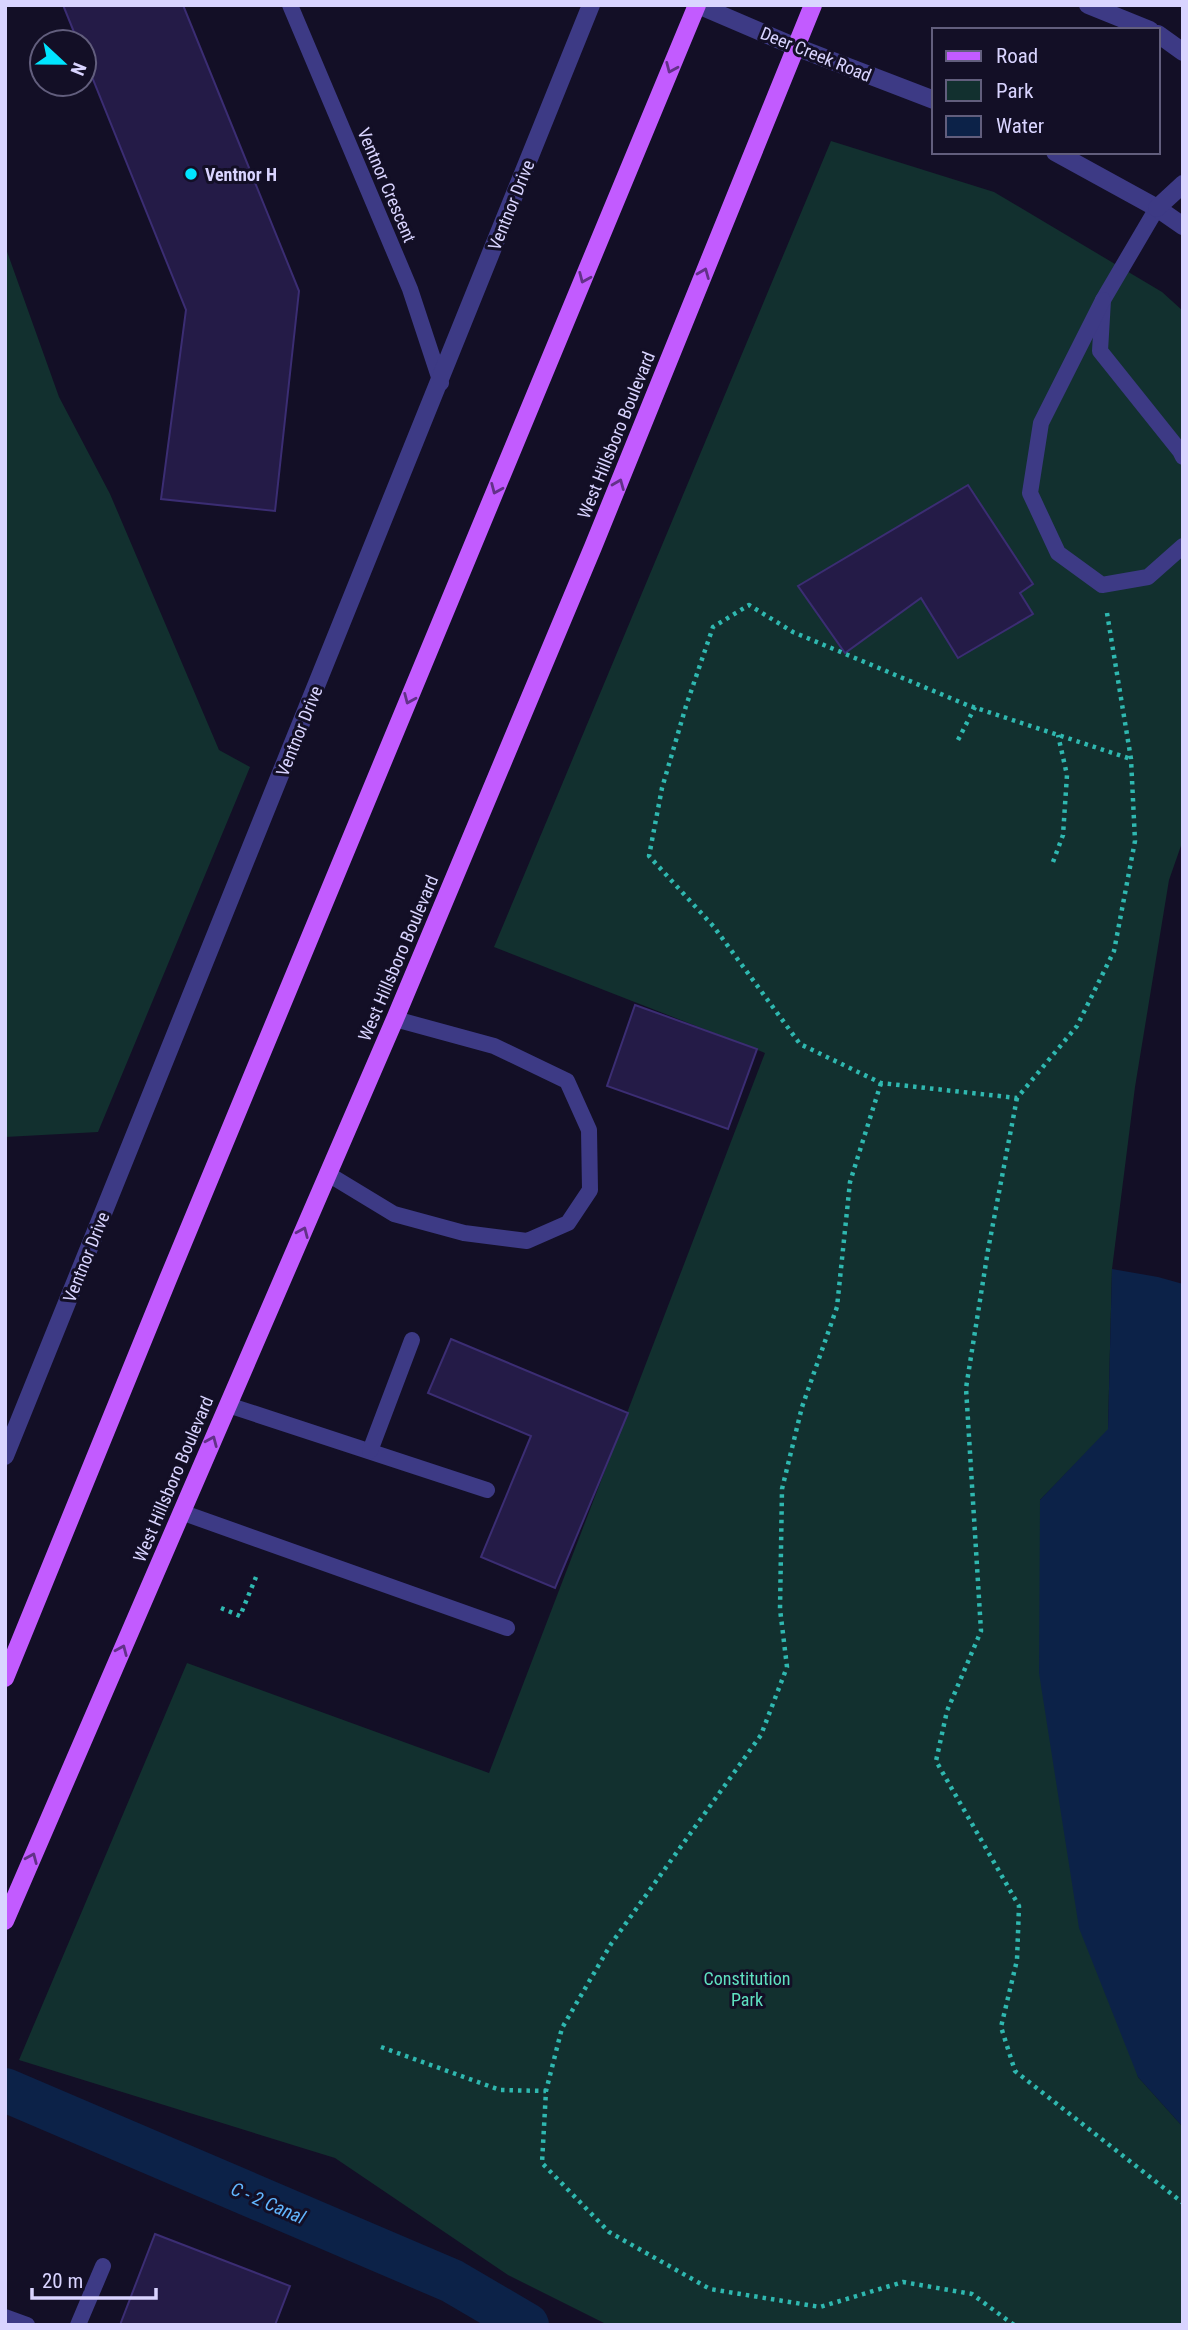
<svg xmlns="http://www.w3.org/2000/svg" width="1188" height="2330" font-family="'Roboto Condensed',sans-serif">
	<rect width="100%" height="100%" fill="#130f26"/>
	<!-- green -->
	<g fill="#12302f">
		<path d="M831 141 994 192 1162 292 1183 311V840L1169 880 1135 1087 1112 1269 1108 1430 1040 1500 1138 2077 1183 2127V2325H608L508 2275 335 2158 19 2060 187 1663 489 1773 765 1053 494 947Z"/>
		<path d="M5 246 59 397 110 494 219 750 250 767 98 1132 5 1137Z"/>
	</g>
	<!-- water -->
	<path fill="#0c2248" d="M1112 1269 1158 1277 1183 1284V2127L1138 2077 1079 1928 1039 1673 1040 1500 1108 1429Z"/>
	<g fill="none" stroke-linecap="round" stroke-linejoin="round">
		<!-- canal -->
		<path stroke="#0c2248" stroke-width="44" d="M5 2090 452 2281 527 2325"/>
	</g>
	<!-- building -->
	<g fill="#241b47" stroke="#3b2d73" stroke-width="2">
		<path d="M63 5H183L299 291 275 511 161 499 186 310 84 57V42H78Z"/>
		<path d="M968 485 1033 584 1020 593 1033 614 958 658 921 598 845 653 798 586Z"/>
		<path d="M635 1005 757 1049 728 1129 607 1086Z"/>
		<path d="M451 1339 628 1413 555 1588 481 1557 531 1436 428 1393Z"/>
		<path d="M155 2234 290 2286 275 2325H120Z"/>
	</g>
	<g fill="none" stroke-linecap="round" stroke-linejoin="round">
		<!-- path -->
		<g stroke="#2fb8b0" stroke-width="4.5" stroke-dasharray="3.5 5" stroke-linecap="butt">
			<path d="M1107 613 1131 759 1135 841 1114 951 1077 1026 1017 1098 881 1083 800 1044 714 927 649 856 662 788 686 706 713 627 749 605 793 632 967 705 1131 759"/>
			<path d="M958 740 975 707"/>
			<path d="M1053 862 1063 835 1067 775 1058 735"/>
			<path d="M881 1083 850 1182 837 1307 802 1407 782 1489 780 1609 787 1667 761 1735 611 1944 562 2028 546 2091 542 2163 609 2232 710 2289 820 2307 903 2282 972 2294 1014 2325"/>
			<path d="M1017 1098 988 1250 966 1388 981 1631 947 1711 936 1761 1019 1906 1017 1960 1001 2027 1015 2071 1183 2203"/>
			<path d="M221 1608 240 1616 256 1577"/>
			<path d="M381 2047 500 2090 546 2091"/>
		</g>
		<!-- lane -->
		<g stroke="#3d3a85" stroke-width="16">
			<path d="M290 5 410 289 441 383"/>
			<path d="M1157 208 1103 300 1100 351 1180 451 1183 457"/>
			<path d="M1103 300 1041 423 1030 493 1058 553 1102 585 1148 577 1183 546"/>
			<path d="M328 1174 394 1214 464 1233 527 1241 568 1223 590 1190 589 1130 567 1081 494 1046 395 1019"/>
			<path d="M228 1405 487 1490"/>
			<path d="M370 1451 412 1340"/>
			<path d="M181 1512 507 1628"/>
			<path d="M5 2317 27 2325"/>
			<path d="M78 2325 103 2266"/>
		</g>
		<!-- street -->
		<g stroke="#3d3a85" stroke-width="18">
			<path d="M698 5 796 47 934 100"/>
			<path d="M1088 5 1150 30"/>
			<path d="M1158 34 1183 52"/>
			<path d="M1055 152 1157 208 1183 226"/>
			<path d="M1157 208 1183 184"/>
			<path d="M5 1456 591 5"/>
		</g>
		<!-- primary -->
		<g stroke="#c25bff" stroke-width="18">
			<path d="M5 1678 168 1279 697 5"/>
			<path d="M5 1921 395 1019 593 547 813 5"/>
		</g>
	</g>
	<!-- one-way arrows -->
	<defs><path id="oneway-chevron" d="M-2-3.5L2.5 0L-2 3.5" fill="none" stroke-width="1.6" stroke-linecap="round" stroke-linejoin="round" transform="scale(1.75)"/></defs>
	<g stroke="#623188">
		<use href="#oneway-chevron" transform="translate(671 68) rotate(113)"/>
		<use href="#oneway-chevron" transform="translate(704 273) rotate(-68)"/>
		<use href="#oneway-chevron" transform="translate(584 278) rotate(113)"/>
		<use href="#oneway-chevron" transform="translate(619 484) rotate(-68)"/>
		<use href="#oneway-chevron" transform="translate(496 489) rotate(113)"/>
		<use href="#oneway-chevron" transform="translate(409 699) rotate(113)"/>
		<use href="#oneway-chevron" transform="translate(303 1232) rotate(-67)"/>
		<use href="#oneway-chevron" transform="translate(212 1441) rotate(-67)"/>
		<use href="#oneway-chevron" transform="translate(122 1650) rotate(-67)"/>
		<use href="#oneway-chevron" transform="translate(32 1858) rotate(-67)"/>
	</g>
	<!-- markers -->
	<circle fill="#00e5ff" stroke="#130f26" stroke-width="2.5" cx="191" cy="174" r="7"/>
	<g text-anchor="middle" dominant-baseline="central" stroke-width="6" stroke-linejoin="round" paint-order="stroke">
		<!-- street labels -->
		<g font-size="18" fill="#d9d4ff" stroke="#130f26">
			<text transform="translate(816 54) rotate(22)">Deer Creek Road</text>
			<text transform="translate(387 185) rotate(67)">Ventnor Crescent</text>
			<text transform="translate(511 205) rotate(-68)">Ventnor Drive</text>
			<text transform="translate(616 435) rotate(-68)">West Hillsboro Boulevard</text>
			<text transform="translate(299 731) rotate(-68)">Ventnor Drive</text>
			<text transform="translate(398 958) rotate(-67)">West Hillsboro Boulevard</text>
			<text transform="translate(86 1257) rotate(-68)">Ventnor Drive</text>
			<text transform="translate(173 1479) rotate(-67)">West Hillsboro Boulevard</text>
		</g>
		<!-- poi labels -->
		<g font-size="18" font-weight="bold" fill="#d9d4ff" stroke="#130f26" text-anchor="start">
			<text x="205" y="174">Ventnor H</text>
		</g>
		<!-- park labels -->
		<g font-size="18" fill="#5fe0c0" stroke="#130f26">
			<text x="747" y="1978">Constitution<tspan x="747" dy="21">Park</tspan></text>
		</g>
		<!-- water labels -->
		<g font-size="19" font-style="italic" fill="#62b6ff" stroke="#130f26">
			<text transform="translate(268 2203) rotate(23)">C - 2 Canal</text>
		</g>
	</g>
	<!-- border -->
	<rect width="1188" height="2330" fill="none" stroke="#d9d4ff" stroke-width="14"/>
	<!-- legend -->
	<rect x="932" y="28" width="228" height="126" fill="#130f26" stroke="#625e7d" stroke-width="2"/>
	<rect x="946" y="51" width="35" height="10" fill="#c25bff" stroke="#625e7d" stroke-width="2"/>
	<text x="996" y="63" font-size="21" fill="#d9d4ff">Road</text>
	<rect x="946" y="80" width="35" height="21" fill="#12302f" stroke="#625e7d" stroke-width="2"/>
	<text x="996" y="98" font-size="21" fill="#d9d4ff">Park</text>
	<rect x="946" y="116" width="35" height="21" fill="#0c2248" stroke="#625e7d" stroke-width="2"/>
	<text x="996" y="133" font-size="21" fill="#d9d4ff">Water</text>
	<!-- north arrow -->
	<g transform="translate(63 63) rotate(112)"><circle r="33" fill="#130f26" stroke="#625e7d" stroke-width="2"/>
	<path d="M0-5L12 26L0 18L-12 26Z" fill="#00e5ff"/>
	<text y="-10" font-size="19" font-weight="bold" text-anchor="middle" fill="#d9d4ff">N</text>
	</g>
	<!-- scale -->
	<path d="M32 2288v10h124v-10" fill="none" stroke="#d9d4ff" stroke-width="3.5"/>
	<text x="42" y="2288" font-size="21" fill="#d9d4ff" stroke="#130f26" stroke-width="5" paint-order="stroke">20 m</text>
</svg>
